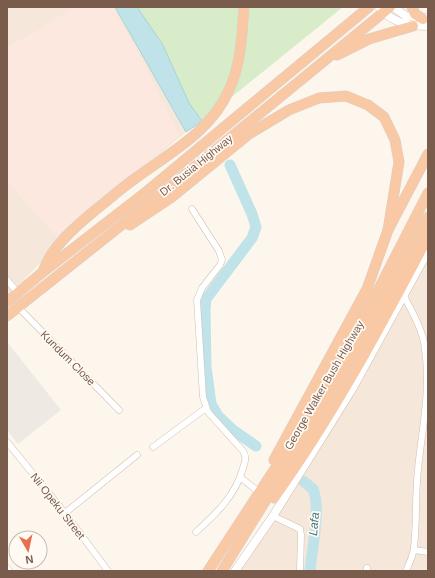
<svg xmlns="http://www.w3.org/2000/svg" width="435" height="578" font-family="Arial,sans-serif">
	<rect width="100%" height="100%" fill="#fdf6ec"/>
	<!-- residential -->
	<g fill="#f5e8da">
		<path d="M7 7H115L186 132 134 176 54 248 23 281 7 294Z"/>
		<path d="M428 258V571H239L341 414Z"/>
	</g>
	<!-- commercial -->
	<path fill="#fde8e0" d="M74 7H112L145 65 163 104 179 136 56 236 7 181V47L37 31Z"/>
	<!-- industrial -->
	<path fill="#efe9e4" d="M7 342 61 410 18 444 7 430Z"/>
	<!-- green -->
	<path fill="#d8ecc9" d="M137 7H343L202 121 189 103 163 45Z"/>
	<!-- water -->
	<path fill="#bfe3e8" stroke="#a5d3da" d="M115 7H137L163 45 189 103 202 121 186 132Z"/>
	<g fill="none" stroke-linecap="round" stroke-linejoin="round">
		<!-- river -->
		<g stroke="#bfe3e8" stroke-width="11">
			<path d="M230 165 252 214 256 227 252 238 206 299 205 310 206 367 211 404 218 416 233 430 256 446"/>
			<path d="M303 481 313 489C321 508 312 549 310 571"/>
		</g>
		<!-- minor casing -->
		<g stroke="#d1beb0" stroke-width="7">
			<g id="minor">
				<path d="M192 209 219 251 222 260 220 265 202 288 197 300 203 397 208 412 243 451C247 457 245 462 243 468 236 495 216 514 196 532"/>
				<path d="M7 280 18 293"/>
				<path d="M404 296C412 312 423 330 425 349 431 390 422 429 418 469 415 495 417 522 414 548 413 556 409 564 406 571"/>
				<path d="M18 307 119 410"/>
				<path d="M7 442 65 513 108 571"/>
				<path d="M153 447 206 408"/>
				<path d="M241 478 259 492"/>
				<path d="M65 513 137 455"/>
				<path d="M273 516 300 529 301 535 300 571"/>
				<path d="M414 550 428 552"/>
				<path d="M7 568 9 571"/>
				<path d="M367 571V568"/>
			</g>
		</g>
		<!-- tertiary casing -->
		<g stroke="#d1beb0" stroke-width="9">
			<g id="tertiary">
				<path d="M379 7C392 23 409 26 428 26"/>
				<path d="M393 7 406 16 428 18"/>
				<path d="M235 571 273 516 351 391 428 251"/>
			</g>
		</g>
		<!-- trunk casing -->
		<g stroke="#dad1cd" stroke-width="11">
			<g id="trunk">
				<path d="M412 7 415 14 423 19"/>
				<path d="M337 55 369 39 413 26"/>
				<path d="M130 225 172 197 249 134 289 110 319 98 346 96 368 105 384 117 395 140 399 162 388 230"/>
				<path d="M44 269C52 247 75 227 93 212 106 202 119 190 133 180 168 154 211 132 229 90 241 65 242 35 244 7"/>
				<path d="M7 302 43 272 146 192 369 7"/>
				<path d="M7 316 192 169 390 7"/>
				<path d="M274 460 367 289 388 230 428 154"/>
				<path d="M274 498C333 416 381 326 428 237"/>
				<path d="M208 571 280 461 305 420 370 306 428 193"/>
				<path d="M222 571 305 437 384 300 428 217"/>
			</g>
		</g>
		<!-- minor -->
		<use href="#minor" stroke="#fff" stroke-width="6"/>
		<!-- tertiary -->
		<use href="#tertiary" stroke="#fff" stroke-width="8"/>
		<!-- trunk -->
		<use href="#trunk" stroke="#f9c8a4" stroke-width="10"/>
	</g>
	<g text-anchor="middle" dominant-baseline="central" stroke-width="3.5" stroke-linejoin="round" paint-order="stroke">
		<!-- street labels -->
		<g font-size="11" fill="#7a5c4d" stroke="#fffaf3">
			<text transform="translate(196 165) rotate(-39)">Dr. Busia Highway</text>
			<text transform="translate(68 358) rotate(45)">Kundum Close</text>
			<text transform="translate(324 385) rotate(-60)">George Walker Bush Highway</text>
			<text transform="translate(58 506) rotate(52)">Nii Opeku Street</text>
		</g>
		<!-- water labels -->
		<g font-size="12" font-style="italic" fill="#437c86" stroke="#fffaf3">
			<text transform="translate(314 524) rotate(-85)">Lafa</text>
		</g>
	</g>
	<!-- border -->
	<rect width="435" height="578" fill="none" stroke="#7a5c4d" stroke-width="16"/>
	<!-- north arrow -->
	<g transform="translate(28 550) rotate(171)"><circle r="19" fill="#fffaf3" stroke="#cabbb1"/>
	<path d="M0-3L7 15L0 10L-7 15Z" fill="#e76f51"/>
	<text y="-6" font-size="11" font-weight="bold" text-anchor="middle" fill="#7a5c4d">N</text>
	</g>
</svg>
